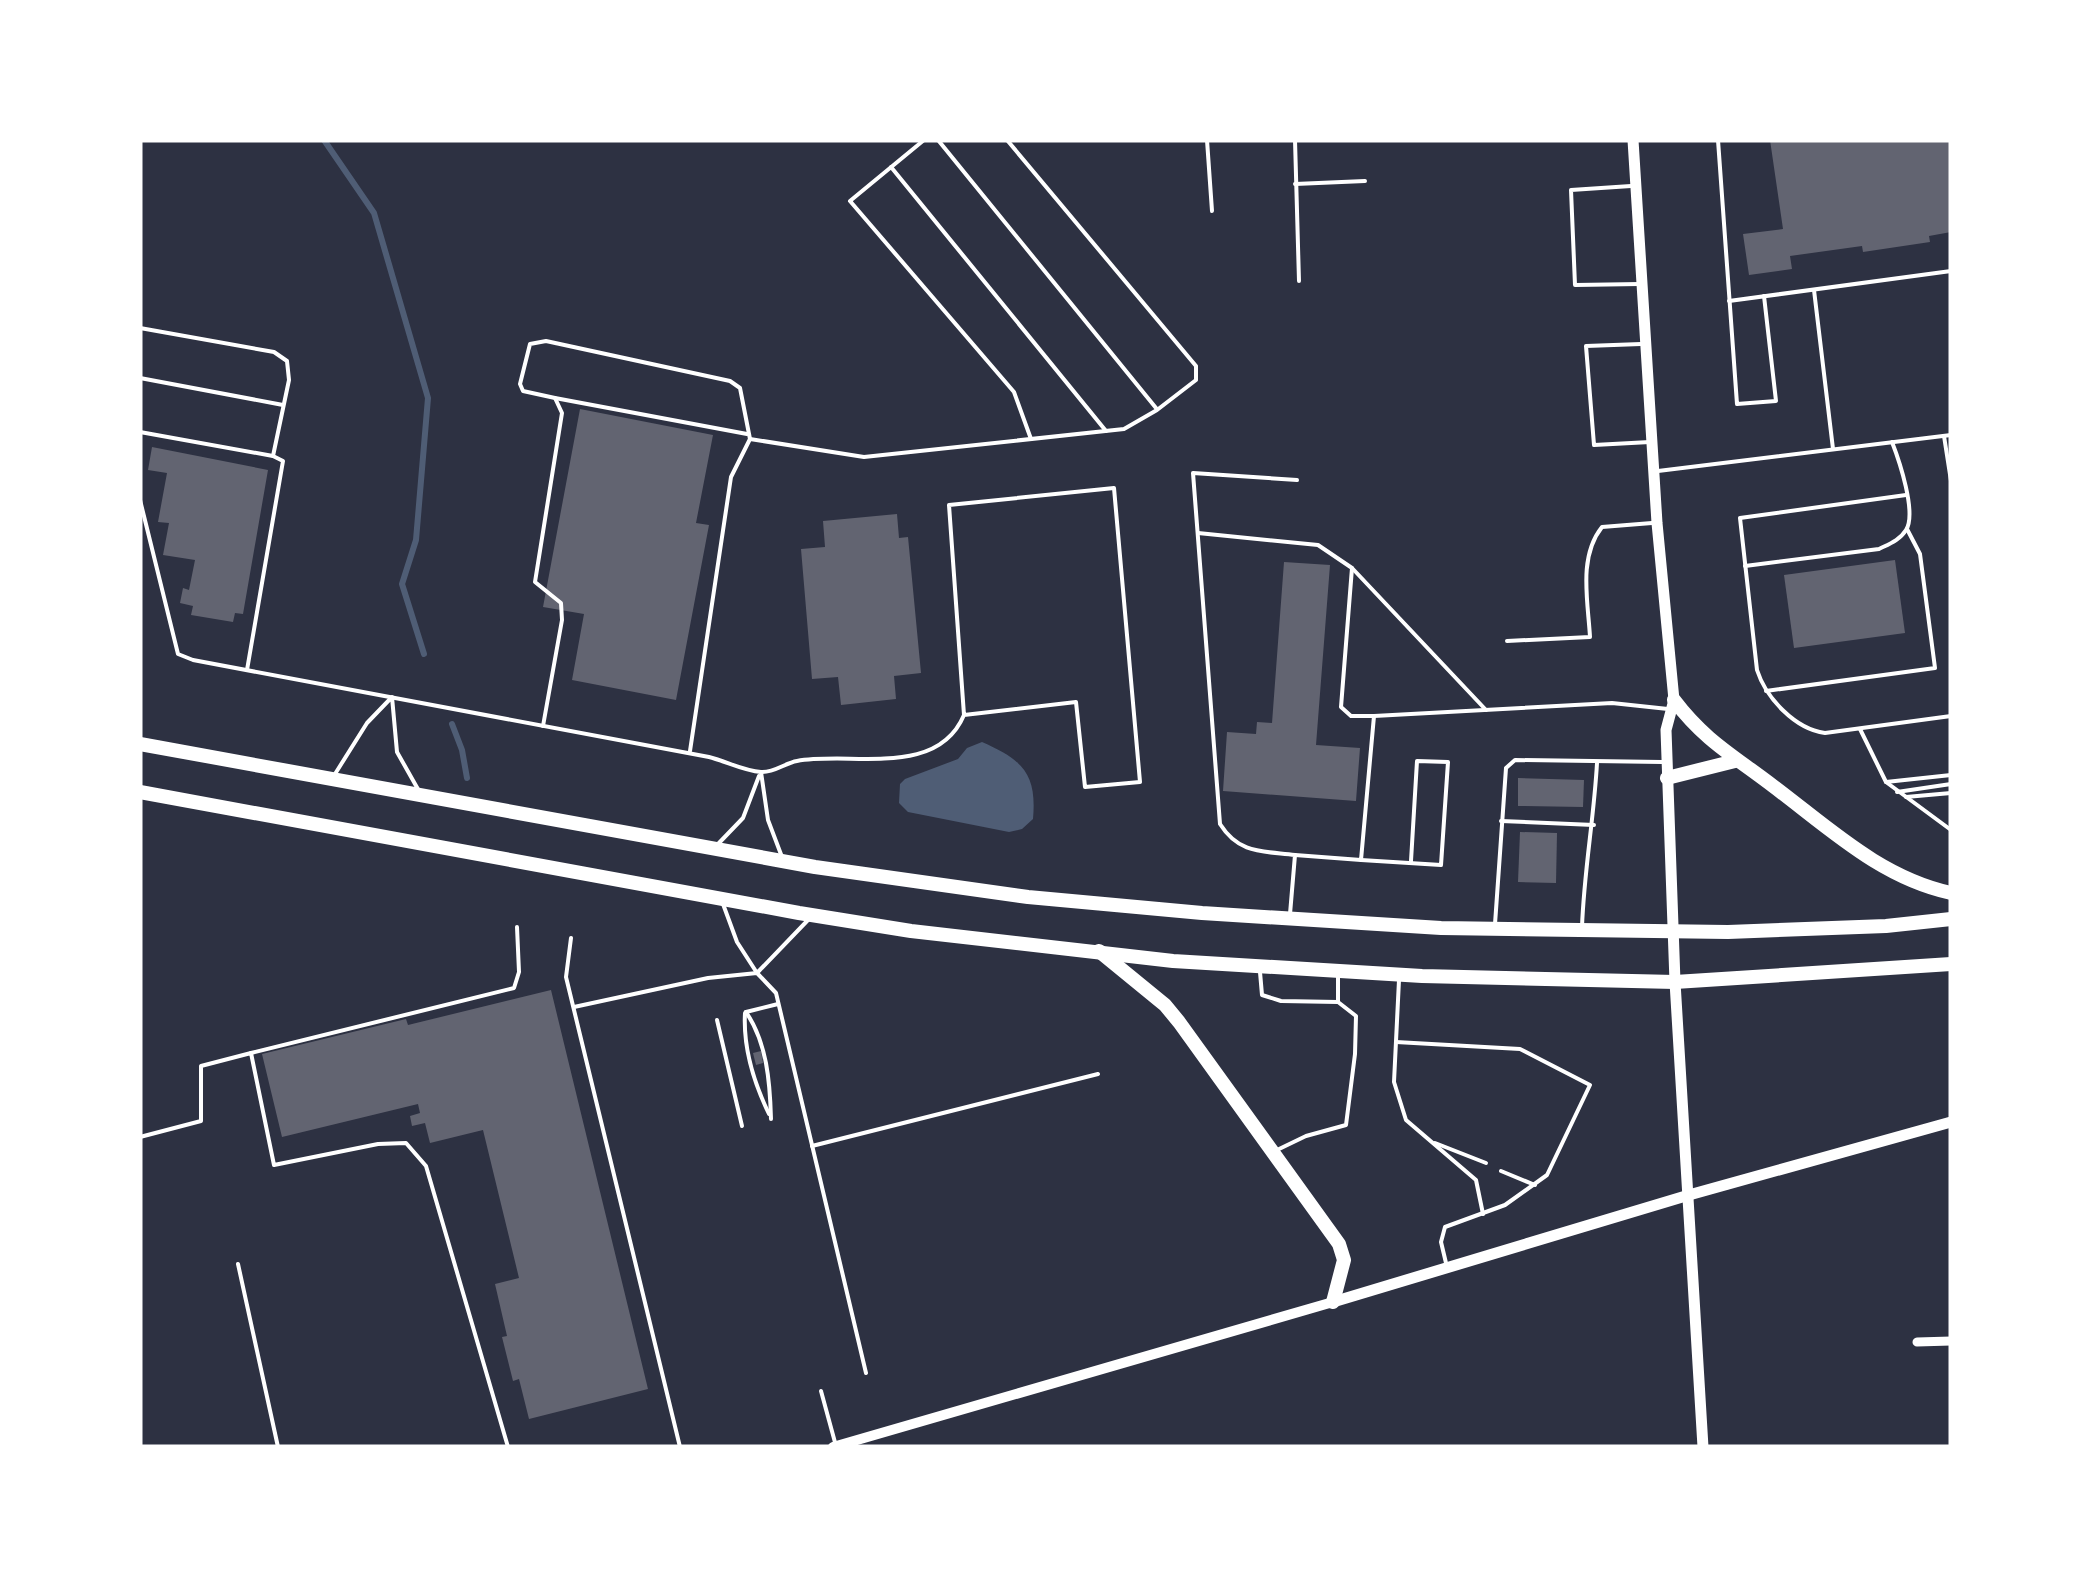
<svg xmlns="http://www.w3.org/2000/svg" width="2091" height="1587" font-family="Figtree,sans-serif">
	<rect width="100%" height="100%" fill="#2d3142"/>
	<!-- water -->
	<path fill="#4f5d75" d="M982 742C1023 760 1037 774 1033 819L1022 829 1009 832 908 812 899 803 900 784 905 779 958 759 967 748Z"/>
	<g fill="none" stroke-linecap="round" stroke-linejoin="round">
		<!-- stream -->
		<g stroke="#4f5d75" stroke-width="6">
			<path d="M324 140 374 213 428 398 416 540 402 584 424 654"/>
			<path d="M452 724 462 750 467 778"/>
		</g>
	</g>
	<!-- building -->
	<g fill="#626471">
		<path d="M1770 140H1951V232L1929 236 1930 242 1863 252 1862 246 1790 256 1792 269 1749 275 1743 234 1783 229Z"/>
		<path d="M580 409 713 435 696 523 709 525 676 700 572 680 584 614 543 607Z"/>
		<path d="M152 447 268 470 243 614 235 613 233 622 191 615 193 606 180 603 183 588 189 590 195 560 163 555 169 523 158 522 167 473 148 470Z"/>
		<path d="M897 514 899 538 908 537 921 673 894 676 896 699 841 705 838 677 812 679 801 549 825 547 823 521Z"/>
		<path d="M1895 560 1905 633 1794 648 1784 575Z"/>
		<path d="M1284 562 1330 565 1316 745 1360 748 1356 801 1223 791 1227 732 1256 734 1257 722 1272 723Z"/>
		<path d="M1518 778 1584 780 1583 807 1518 806Z"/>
		<path d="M1520 832 1557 833 1556 883 1518 882Z"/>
		<path d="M551 990 648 1389 529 1419 519 1379 513 1381 502 1337 507 1336 495 1284 519 1278 483 1130 430 1143 425 1123 412 1126 410 1116 420 1113 418 1104 282 1137 262 1054 406 1019 408 1025Z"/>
		<path d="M761 1051 763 1063 756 1065 753 1053Z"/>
	</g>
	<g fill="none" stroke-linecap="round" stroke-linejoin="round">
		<!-- service -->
		<g stroke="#fff" stroke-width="4">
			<path d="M924 140 850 201 1014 392 1031 439"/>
			<path d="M938 140 1156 408"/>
			<path d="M1207 140 1212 211"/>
			<path d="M1295 140 1299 281"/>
			<path d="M1718 140 1737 404 1776 401 1764 296"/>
			<path d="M891 167 1106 431"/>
			<path d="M1295 184 1365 181"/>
			<path d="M1631 186 1571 190 1575 285 1640 284"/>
			<path d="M1814 290 1833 449"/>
			<path d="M1729 301 1951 271"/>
			<path d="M140 328 274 352 287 361 289 380 273 456 283 461 247 670"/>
			<path d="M1641 344 1586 346 1594 445 1650 442"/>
			<path d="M140 378 283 405"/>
			<path d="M555 398 747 434"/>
			<path d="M140 432 273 456"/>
			<path d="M1944 436 1951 481"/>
			<path d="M1658 471 1951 435"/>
			<path d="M1906 495 1740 518 1757 670C1766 698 1795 729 1825 733L1951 716"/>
			<path d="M140 500 178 654 193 660 709 757C725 761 744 771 761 772 774 773 785 763 797 761 850 751 937 779 964 715L949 505 1114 488 1140 782 1085 787 1076 702 964 715"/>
			<path d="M1198 533 1318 545 1352 568 1341 707 1351 716H1374L1361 860 1295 855"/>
			<path d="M1745 566 1879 549C1889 544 1900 540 1906 530 1917 513 1899 460 1892 442"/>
			<path d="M1352 568 1486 710"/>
			<path d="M1507 641 1590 637C1588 601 1578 557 1602 527L1652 523"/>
			<path d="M1766 691 1935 668 1920 554 1907 529"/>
			<path d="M1374 716 1612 703 1668 709"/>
			<path d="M543 726 562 620 561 603 535 582 562 413 555 398 523 391 520 384 530 344 546 341 730 381 740 388 750 439 864 457 1124 429 1157 410 1196 380V366L1007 140"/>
			<path d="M1860 729 1886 782 1951 830"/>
			<path d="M690 751 731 477 750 439"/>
			<path d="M761 772 768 820 782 857"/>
			<path d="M335 774 367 723 392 697 397 752 419 791"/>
			<path d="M1886 782 1951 775"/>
			<path d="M1897 792 1951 784"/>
			<path d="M1906 797 1951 793"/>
			<path d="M1501 821 1594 825"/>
			<path d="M718 844 743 818 759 776"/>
			<path d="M1361 860 1441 865 1448 762 1417 761 1411 861"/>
			<path d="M723 904 737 942 757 973 808 920"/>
			<path d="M1290 914 1295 855C1262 851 1239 854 1220 824L1193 473 1297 480"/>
			<path d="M1495 924 1506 768 1515 760 1662 762"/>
			<path d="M1582 927C1584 871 1594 818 1597 763"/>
			<path d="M571 938 566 977 680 1447"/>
			<path d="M1260 972 1262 995 1281 1001 1338 1002 1356 1016 1355 1054 1346 1125 1306 1136 1277 1150"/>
			<path d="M1399 980 1394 1082 1406 1120 1476 1180 1483 1214"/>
			<path d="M1338 1002V977"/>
			<path d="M574 1007 708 978 757 973 776 993 866 1373"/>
			<path d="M746 1012C767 1043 770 1082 771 1119"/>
			<path d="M746 1012 778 1004"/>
			<path d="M745 1013C743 1048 754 1083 769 1114"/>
			<path d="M717 1020 742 1126"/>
			<path d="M1396 1042 1520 1049 1590 1085 1547 1175 1505 1205 1445 1227 1441 1242 1446 1263"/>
			<path d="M251 1053 514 988 519 972 517 927"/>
			<path d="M140 1137 201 1121V1066L251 1053 274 1165 378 1144 406 1143 426 1166 508 1447"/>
			<path d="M1435 1143 1486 1163"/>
			<path d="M812 1146 1098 1074"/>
			<path d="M1501 1171 1535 1185"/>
			<path d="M238 1264 278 1447"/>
			<path d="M821 1391 836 1446"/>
		</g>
		<!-- minor -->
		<path stroke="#fff" stroke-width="9" d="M1917 1342 1951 1341"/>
		<!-- tertiary -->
		<path stroke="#fff" stroke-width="10" d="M833 1447 1333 1302"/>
		<!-- secondary -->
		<g stroke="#fff" stroke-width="11">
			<path d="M1633 140 1657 523 1674 700 1666 730 1675 982 1703 1447"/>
			<path d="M1333 1302 1689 1195 1951 1122"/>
		</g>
		<!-- trunk -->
		<g stroke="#fff" stroke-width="14">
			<path d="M1674 700C1705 741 1734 756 1773 786 1829 828 1881 878 1951 893"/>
			<path d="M140 744 815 867 1028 897 1202 913 1441 928 1728 932 1886 926 1951 919"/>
			<path d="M1667 778 1735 761"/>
			<path d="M140 792 799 913 911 931 1173 961 1422 976 1675 982 1951 964"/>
			<path d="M1099 951 1165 1005 1179 1022 1339 1244 1344 1260 1333 1302"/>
		</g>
	</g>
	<!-- border -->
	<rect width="2091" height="1587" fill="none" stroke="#ffffff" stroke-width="285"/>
</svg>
